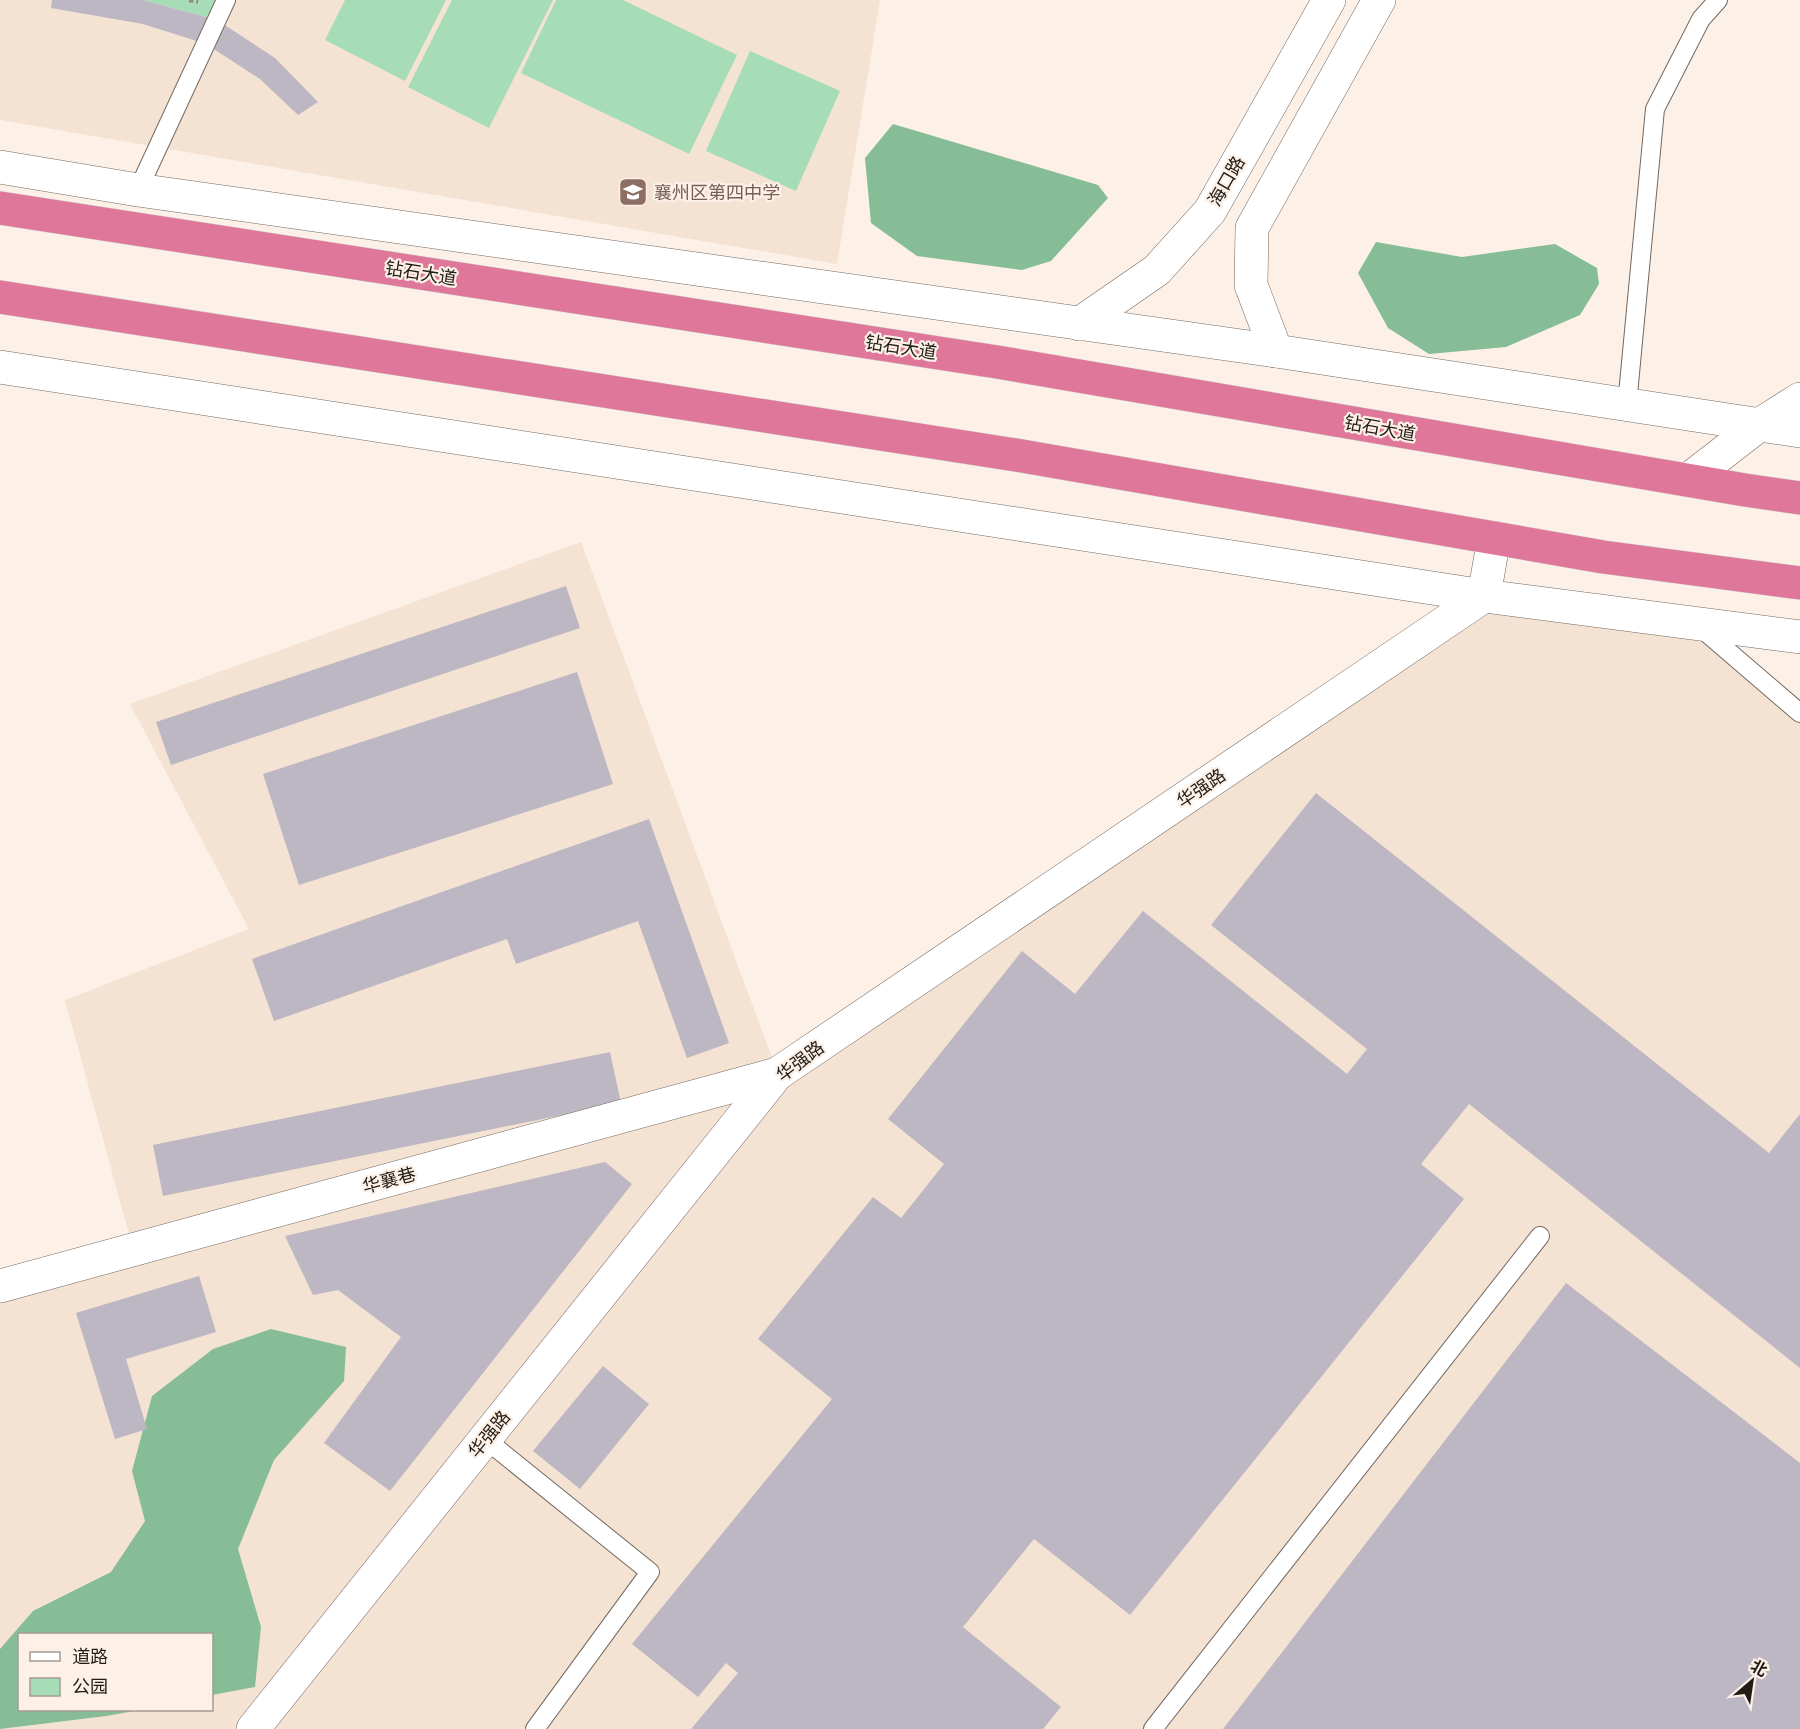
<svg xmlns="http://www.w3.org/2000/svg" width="1800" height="1729" font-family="'PT Sans','Noto Sans SC',sans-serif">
	<rect width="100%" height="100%" fill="#fcf0e7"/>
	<!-- built -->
	<g fill="#f4e2d3" fill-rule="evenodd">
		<path d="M0 0H880L837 264 0 120Z"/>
		<path d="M581 542 778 1074 1484 596 1695 623 1800 713V1729H0V1286L133 1249 65 1000 249 929 130 704ZM20 1634H212V1710H20Z"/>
	</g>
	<!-- green -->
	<g fill="#a7ddb6">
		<path d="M143 0H226L217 20Z"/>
		<path d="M345 0H446L405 81 325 40Z"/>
		<path d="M452 0H553L489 128 408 87Z"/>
		<path d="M556 0H623L737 55 689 154 521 73Z"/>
		<path d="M750 51 840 91 796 191 706 151Z"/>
	</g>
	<!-- forest -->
	<g fill="#86bd96">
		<path d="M893 124 1098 185 1108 198 1051 261 1022 270 917 256 871 223 865 158Z"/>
		<path d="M1376 242 1462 257 1555 244 1597 268 1599 284 1580 315 1506 347 1429 354 1388 328 1358 273Z"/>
		<path d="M271 1329 346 1347 344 1381 274 1460 238 1549 261 1627 255 1687 212 1695V1634H20V1710H140L106 1716 0 1729V1649L33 1611 111 1572 145 1521 132 1471 152 1396 213 1349Z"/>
	</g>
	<!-- building -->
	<g fill="#bcb7c3">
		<path d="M52 0H143L217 20 275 58 318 102 298 115 260 79 206 44 143 24 51 8Z"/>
		<path d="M566 586 580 628 171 765 156 722Z"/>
		<path d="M577 672 613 784 299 885 263 774Z"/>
		<path d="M1316 793 1769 1153 1800 1114V1368L1469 1104 1421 1164 1464 1199 1130 1615 1034 1539 963 1627 1061 1707 1043 1729H691L738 1673 726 1663 698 1697 632 1644 832 1399 758 1339 873 1197 901 1218 944 1164 888 1119 1022 951 1075 994 1143 911 1347 1074 1367 1049 1211 925Z"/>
		<path d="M649 819 729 1043 687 1058 638 921 516 964 507 939 274 1021 252 959Z"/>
		<path d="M610 1052 621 1103 163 1196 153 1145Z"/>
		<path d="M605 1162 632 1184 390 1491 324 1443 401 1337 338 1290 313 1295 285 1236Z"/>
		<path d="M199 1276 216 1332 126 1359 147 1429 115 1439 76 1313Z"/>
		<path d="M1566 1283 1800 1463V1729H1223Z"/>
		<path d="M603 1366 649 1404 580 1489 533 1451Z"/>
	</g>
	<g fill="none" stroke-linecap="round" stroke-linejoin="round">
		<!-- service casing -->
		<g stroke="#736961" stroke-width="20">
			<g id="service">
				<path d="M138 190 226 0"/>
				<path d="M1627 405 1655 109 1701 19 1718 0"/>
				<path d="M1701 628 1800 713"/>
				<path d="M485 1439 650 1572 535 1729"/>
				<path d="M1153 1729 1540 1236"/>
			</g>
		</g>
		<!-- minor casing -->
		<g stroke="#736961" stroke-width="34">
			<g id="minor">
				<path d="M1759 425 1800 399"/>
				<path d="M0 1286 777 1074"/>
			</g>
		</g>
		<!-- tertiary casing -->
		<g stroke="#736961" stroke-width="34">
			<g id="tertiary">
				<path d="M0 167 138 190 1276 351 1800 431"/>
				<path d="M1079 324 1157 270 1210 211 1329 0"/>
				<path d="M1276 351 1251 285 1252 228 1379 0"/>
				<path d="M0 367 1484 596 1800 637"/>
				<path d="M1688 480 1759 425"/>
				<path d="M1484 596 1494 538"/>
				<path d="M253 1729 777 1074 1484 596"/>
			</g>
		</g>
		<!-- trunk casing -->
		<g stroke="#d2d2d1" stroke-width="34">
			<g id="trunk">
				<path d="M0 208 997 362 1745 490 1800 498"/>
				<path d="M0 297 1022 456 1603 557 1800 583"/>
			</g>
		</g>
		<!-- path -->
		<path stroke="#938a84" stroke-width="4" stroke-dasharray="4.5 3" stroke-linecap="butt" d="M189 0 198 2"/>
		<!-- service -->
		<use href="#service" stroke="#fff" stroke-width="18"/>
		<!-- minor -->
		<use href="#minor" stroke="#fff" stroke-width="33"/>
		<!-- tertiary -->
		<use href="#tertiary" stroke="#fff" stroke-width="33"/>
		<!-- trunk -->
		<use href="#trunk" stroke="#df779b" stroke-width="33"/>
	</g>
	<!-- icons -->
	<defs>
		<g id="school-square" transform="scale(1.5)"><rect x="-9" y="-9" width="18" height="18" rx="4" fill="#8d6e63" stroke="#fcf0e7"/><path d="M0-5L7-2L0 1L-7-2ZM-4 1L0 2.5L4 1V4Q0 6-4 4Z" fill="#fff"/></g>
	</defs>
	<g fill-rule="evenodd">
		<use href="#school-square" x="633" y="192"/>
	</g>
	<g text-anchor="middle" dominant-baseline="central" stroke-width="4.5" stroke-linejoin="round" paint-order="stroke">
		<!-- street labels -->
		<g font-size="18" fill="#201c18" stroke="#fcf0e7">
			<text transform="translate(1226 181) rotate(-60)">海口路</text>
			<text transform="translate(421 273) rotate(9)">钻石大道</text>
			<text transform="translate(901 347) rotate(9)">钻石大道</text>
			<text transform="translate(1380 428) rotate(10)">钻石大道</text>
			<text transform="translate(1201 788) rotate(-34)">华强路</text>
			<text transform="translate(800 1061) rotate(-37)">华强路</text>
			<text transform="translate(389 1180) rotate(-15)">华襄巷</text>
			<text transform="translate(489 1434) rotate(-51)">华强路</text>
		</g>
		<!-- education labels -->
		<g font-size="18" fill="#785e54" stroke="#fcf0e7" text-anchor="start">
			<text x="654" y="192">襄州区第四中学</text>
		</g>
	</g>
	<!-- legend -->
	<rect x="18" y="1633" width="195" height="78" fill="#fcf0e7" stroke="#a49b94" stroke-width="1.5"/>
	<rect x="30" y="1652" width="30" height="9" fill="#ffffff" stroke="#a49b94" stroke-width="1.5"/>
	<text x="72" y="1663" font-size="18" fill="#201c18">道路</text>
	<rect x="30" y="1678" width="30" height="18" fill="#a7ddb6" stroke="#a49b94" stroke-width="1.5"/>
	<text x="72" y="1693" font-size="18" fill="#201c18">公园</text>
	<!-- north arrow -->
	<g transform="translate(1752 1681) rotate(29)" stroke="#fcf0e7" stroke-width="4.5" paint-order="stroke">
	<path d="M0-4.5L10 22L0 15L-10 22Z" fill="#201c18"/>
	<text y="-9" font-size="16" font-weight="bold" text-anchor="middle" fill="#201c18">北</text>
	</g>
</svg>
